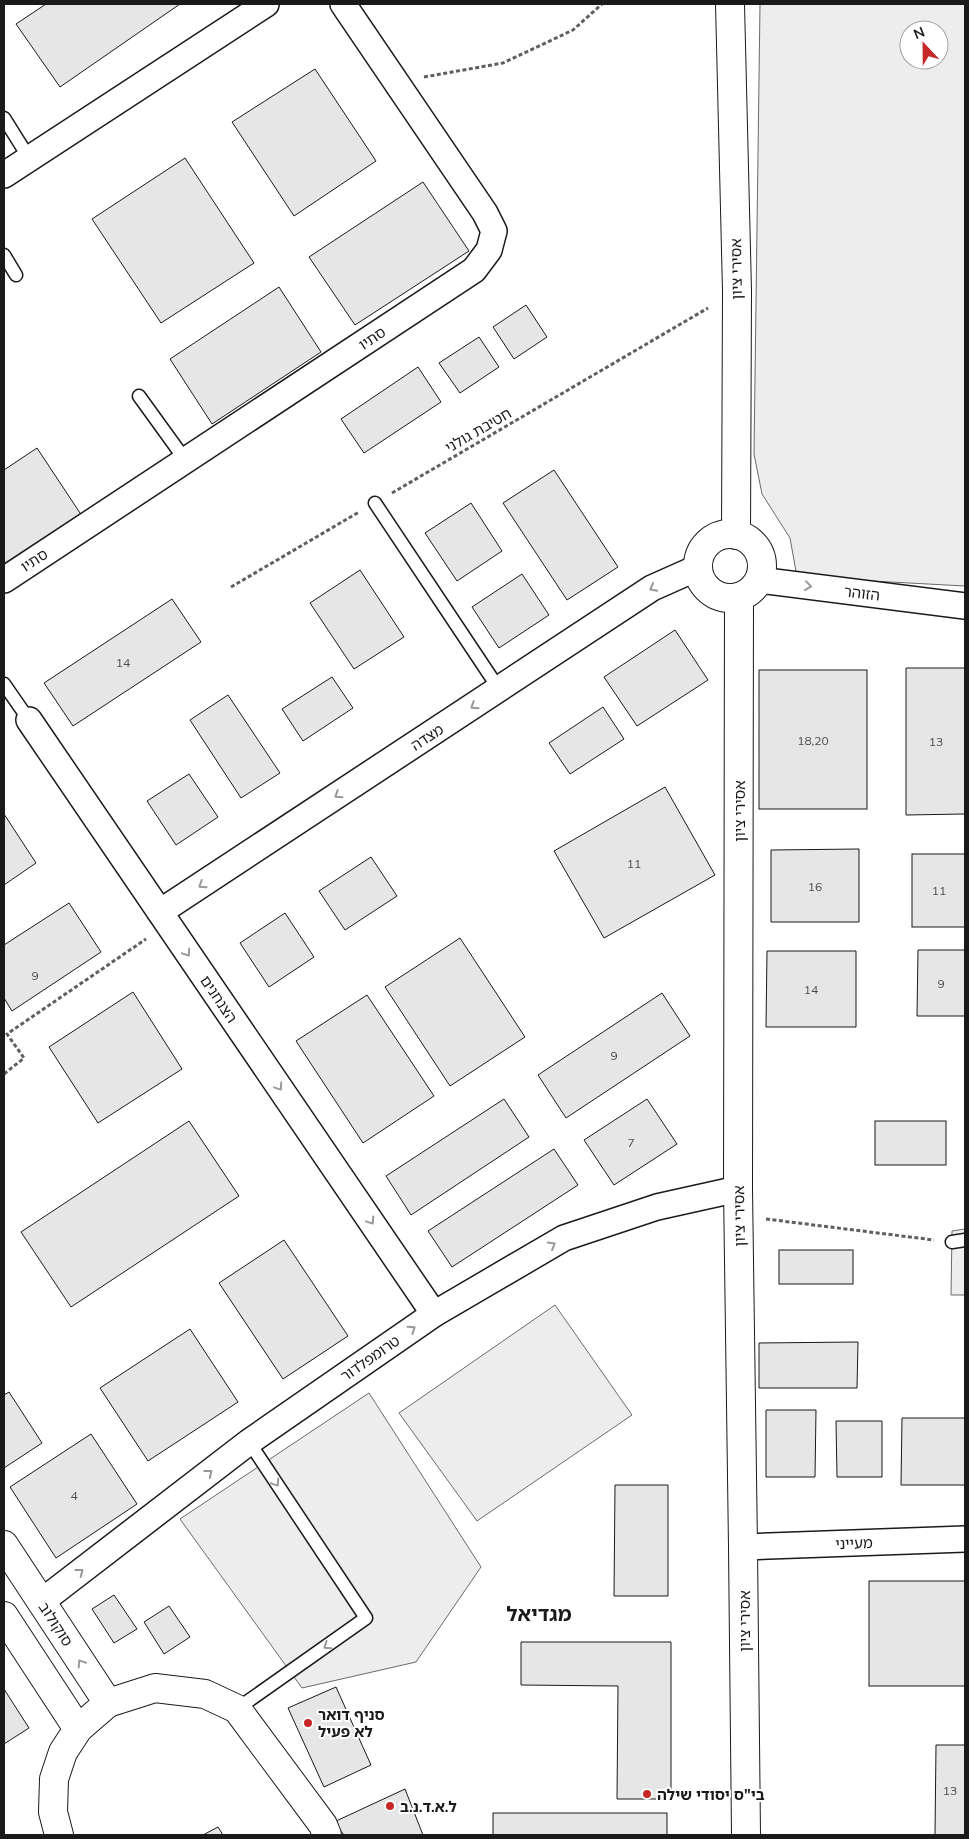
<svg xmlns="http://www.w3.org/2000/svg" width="969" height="1839" font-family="Mulish,'Noto Sans Hebrew',sans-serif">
	<rect width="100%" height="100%" fill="#fff"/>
	<!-- built -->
	<g fill="#ededed" stroke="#6a6a6a" fill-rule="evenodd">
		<path d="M760 4H965V586L797 577 790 538 762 494 754 454ZM909 30H939V60H909Z"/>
		<path d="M965 1229V1295H951L952 1231Z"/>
		<path d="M555 1305 632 1415 477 1521 399 1413Z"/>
		<path d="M369 1393 481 1567 416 1662 302 1688 180 1519Z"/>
	</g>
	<!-- building -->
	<g fill="#e6e6e6" stroke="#1a1a1a">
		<path d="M46 4H180L60 87 16 24Z"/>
		<path d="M315 69 376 161 294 216 232 122Z"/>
		<path d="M185 158 254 263 161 323 92 219Z"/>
		<path d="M423 182 469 251 355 325 309 257Z"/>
		<path d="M279 287 321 352 212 424 170 359Z"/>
		<path d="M526 305 547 337 514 359 493 327Z"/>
		<path d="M479 337 499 367 460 393 439 363Z"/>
		<path d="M418 367 441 402 364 453 341 419Z"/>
		<path d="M37 448 82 516 4 568V470Z"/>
		<path d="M554 470 618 567 567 600 503 503Z"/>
		<path d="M471 503 502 551 457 581 425 533Z"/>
		<path d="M360 570 404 637 354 669 310 603Z"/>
		<path d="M522 574 549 615 499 648 472 607Z"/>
		<path d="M172 599 201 642 73 726 44 683Z"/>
		<path d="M675 630 708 680 637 726 604 677Z"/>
		<path d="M906 668H965V814L906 815Z"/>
		<rect x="759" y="670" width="108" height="139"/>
		<path d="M332 677 353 708 303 741 282 709Z"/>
		<path d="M228 695 280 773 241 798 190 720Z"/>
		<path d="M603 707 624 739 570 774 549 743Z"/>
		<path d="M189 774 218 817 176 845 147 801Z"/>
		<path d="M665 787 715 875 604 938 554 851Z"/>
		<path d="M4 814 36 863 4 885Z"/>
		<path d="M859 849V922H771V850Z"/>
		<rect x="912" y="854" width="53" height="73"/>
		<path d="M371 857 397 896 345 930 319 891Z"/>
		<path d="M69 903 101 952 12 1011 4 998V945Z"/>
		<path d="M285 913 314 957 269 987 240 943Z"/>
		<path d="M460 938 525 1037 450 1086 385 987Z"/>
		<path d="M918 950H965V1016H917Z"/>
		<path d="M767 951H856V1027H766Z"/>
		<path d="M133 992 182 1069 98 1123 49 1047Z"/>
		<path d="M662 993 690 1036 566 1118 538 1075Z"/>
		<path d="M367 995 434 1096 363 1143 296 1041Z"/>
		<path d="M504 1099 529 1137 411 1215 386 1176Z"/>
		<path d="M647 1099 677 1144 614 1185 584 1140Z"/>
		<path d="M189 1121 239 1196 71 1307 21 1232Z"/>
		<rect x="875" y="1121" width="71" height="44"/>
		<path d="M554 1149 578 1185 452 1267 428 1231Z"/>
		<path d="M284 1240 348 1336 283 1379 219 1283Z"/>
		<rect x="779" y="1250" width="74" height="34"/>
		<path d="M190 1329 238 1402 148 1461 100 1388Z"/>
		<path d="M858 1342 857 1388H759V1343Z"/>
		<path d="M9 1392 42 1443 4 1468V1395Z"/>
		<path d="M766 1410H816L815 1477H766Z"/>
		<path d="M902 1418H965V1485H901Z"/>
		<path d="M836 1421H882V1477H837Z"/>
		<path d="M91 1434 137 1504 56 1558 10 1487Z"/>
		<path d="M615 1485H668V1596H614Z"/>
		<rect x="869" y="1581" width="96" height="105"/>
		<path d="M114 1595 137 1629 114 1643 92 1609Z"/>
		<path d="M169 1606 190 1637 164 1654 144 1622Z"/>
		<path d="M521 1642H671V1799H617L618 1686 521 1685Z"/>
		<path d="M336 1687 371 1765 324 1787 288 1708Z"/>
		<path d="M4 1689 29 1728 4 1744Z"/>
		<path d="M936 1745H965V1835H935Z"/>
		<path d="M405 1789 423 1835H344L334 1822Z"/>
		<rect x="493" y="1813" width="174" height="22"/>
		<path d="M218 1827 223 1835H203Z"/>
	</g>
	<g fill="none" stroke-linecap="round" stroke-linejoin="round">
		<!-- service casing -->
		<g stroke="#1a1a1a" stroke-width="15">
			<g id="service">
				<path d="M4 118 29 158"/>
				<path d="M4 255 16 275"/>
				<path d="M139 396 186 461"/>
				<path d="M375 503 499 689"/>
				<path d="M4 684 29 720"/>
				<path d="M952 1242 965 1240"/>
				<path d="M237 1709 366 1618 249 1442"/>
			</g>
		</g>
		<!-- minor casing -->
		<g stroke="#1a1a1a" stroke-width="28">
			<g id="minor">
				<path d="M4 175 266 4"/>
				<path d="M4 580 474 270 489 250 494 231 485 213 343 4"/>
				<path d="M759 580 965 606"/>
				<path d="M29 720 434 1314"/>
				<path d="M160 912 652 588 697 568"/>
				<path d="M743 1547 965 1539"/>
				<path d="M41 1602 249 1442 434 1314 564 1238 657 1207 738 1189"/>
			</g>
		</g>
		<!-- tertiary casing -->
		<g stroke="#1a1a1a" stroke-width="30">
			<g id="tertiary">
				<path d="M730 4 737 291 736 535"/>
				<circle cx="730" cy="566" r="32"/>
				<path d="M739 597 738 1189 743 1547 746 1835"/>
			</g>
		</g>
		<!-- secondary casing -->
		<g stroke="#1a1a1a" stroke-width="30">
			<g id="secondary">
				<path d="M4 1545 108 1703"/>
				<path d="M4 1616 78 1729"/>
				<path d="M59 1835 53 1812 54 1779 63 1752 78 1729 108 1703 155 1688 205 1694 237 1709 323 1825 327 1835"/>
			</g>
		</g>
		<!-- path -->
		<g stroke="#5f5f5f" stroke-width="3" stroke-dasharray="4 2.5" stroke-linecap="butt">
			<path d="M424 77 503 63 573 30 602 4"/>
			<path d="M392 493 708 308"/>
			<path d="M231 587 359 512"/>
			<path d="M4 1074 24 1058 7 1034 146 939"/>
			<path d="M766 1219 934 1240"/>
		</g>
		<!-- service -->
		<use href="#service" stroke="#fff" stroke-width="12"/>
		<!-- minor -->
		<use href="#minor" stroke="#fff" stroke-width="25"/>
		<!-- tertiary -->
		<use href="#tertiary" stroke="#fff" stroke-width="28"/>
		<!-- secondary -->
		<use href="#secondary" stroke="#fff" stroke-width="28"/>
	</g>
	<!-- one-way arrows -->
	<defs><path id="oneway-chevron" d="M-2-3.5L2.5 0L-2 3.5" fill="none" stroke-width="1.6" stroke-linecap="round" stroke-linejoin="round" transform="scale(1.25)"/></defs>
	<g stroke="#989898">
		<use href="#oneway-chevron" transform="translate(808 586) rotate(7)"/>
		<use href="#oneway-chevron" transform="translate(653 588) rotate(152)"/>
		<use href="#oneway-chevron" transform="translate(474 706) rotate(147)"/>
		<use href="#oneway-chevron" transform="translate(338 795) rotate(147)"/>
		<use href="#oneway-chevron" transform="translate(202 885) rotate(147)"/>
		<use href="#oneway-chevron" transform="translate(187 953) rotate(56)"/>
		<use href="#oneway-chevron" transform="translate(279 1087) rotate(56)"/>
		<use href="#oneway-chevron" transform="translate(371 1221) rotate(56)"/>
		<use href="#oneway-chevron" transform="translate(552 1245) rotate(-30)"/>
		<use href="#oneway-chevron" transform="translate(412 1329) rotate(-35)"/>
		<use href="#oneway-chevron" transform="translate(209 1473) rotate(-38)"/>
		<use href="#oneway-chevron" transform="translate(276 1483) rotate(56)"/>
		<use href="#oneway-chevron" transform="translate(80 1572) rotate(-38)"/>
		<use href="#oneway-chevron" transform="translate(327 1646) rotate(145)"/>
		<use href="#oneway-chevron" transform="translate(81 1663) rotate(-123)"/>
	</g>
	<!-- markers -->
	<g fill="#c62828" stroke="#fff" stroke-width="2">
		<circle cx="308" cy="1723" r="5"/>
		<circle cx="647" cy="1794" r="5"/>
		<circle cx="390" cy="1806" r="5"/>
	</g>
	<g text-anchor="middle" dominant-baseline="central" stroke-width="4" stroke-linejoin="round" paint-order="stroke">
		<!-- number labels -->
		<g font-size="12" fill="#4d4d4d">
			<text x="123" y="662">14</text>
			<text x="813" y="740">18,20</text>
			<text x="936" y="741">13</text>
			<text x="634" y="863">11</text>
			<text x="815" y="886">16</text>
			<text x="939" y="890">11</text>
			<text x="35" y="975">9</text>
			<text x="941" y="983">9</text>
			<text x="811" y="989">14</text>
			<text x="614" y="1055">9</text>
			<text x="631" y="1142">7</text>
			<text x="74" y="1495">4</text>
			<text x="950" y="1790">13</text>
		</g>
		<!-- street labels -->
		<g font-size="15" fill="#1a1a1a" stroke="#fff">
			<text transform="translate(736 269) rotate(-91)">אסירי ציון</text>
			<text transform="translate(372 338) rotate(-34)">סתיו</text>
			<text transform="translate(478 430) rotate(-30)">חטיבת גולני</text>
			<text transform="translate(34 560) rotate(-33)">סתיו</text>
			<text transform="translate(862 593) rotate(7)">הזוהר</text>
			<text transform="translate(427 737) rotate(-33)">מצדה</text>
			<text transform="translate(739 811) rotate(-90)">אסירי ציון</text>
			<text transform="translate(219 999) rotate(56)">הצנחנים</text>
			<text transform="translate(739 1216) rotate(-91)">אסירי ציון</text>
			<text transform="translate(370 1358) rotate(-35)">טרומפלדור</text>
			<text transform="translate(854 1543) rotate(-2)">מעייני</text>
			<text transform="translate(744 1621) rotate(-90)">אסירי ציון</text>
			<text transform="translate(56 1624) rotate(57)">סוקולוב</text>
		</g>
		<!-- poi labels -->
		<g font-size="15" font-weight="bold" fill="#1a1a1a" stroke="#fff" text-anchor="start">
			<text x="318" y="1714">סניף דואר<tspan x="318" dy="17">לא פעיל</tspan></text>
			<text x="657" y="1794">בי"ס יסודי שילה</text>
			<text x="400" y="1806">ל.א.ד.נ.ב</text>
		</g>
		<!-- district labels -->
		<g font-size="20" font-weight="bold" fill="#1a1a1a" stroke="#fff">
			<text x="539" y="1613">מגדיאל</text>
		</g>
	</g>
	<!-- border -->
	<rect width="969" height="1839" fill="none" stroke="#1a1a1a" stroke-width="10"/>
	<!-- north arrow -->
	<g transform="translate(924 45) rotate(338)"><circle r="24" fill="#ffffff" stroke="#a3a3a3"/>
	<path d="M0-4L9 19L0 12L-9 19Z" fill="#c62828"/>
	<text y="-8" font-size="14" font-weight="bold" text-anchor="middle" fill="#1a1a1a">N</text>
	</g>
</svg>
